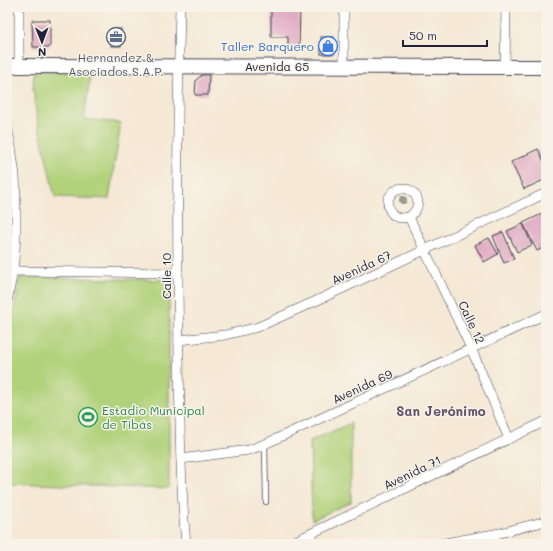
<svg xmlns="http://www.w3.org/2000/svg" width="553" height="551" font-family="Mali,sans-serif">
	<rect width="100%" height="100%" fill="#f7f3e8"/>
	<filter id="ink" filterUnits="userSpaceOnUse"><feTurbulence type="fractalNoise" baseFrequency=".025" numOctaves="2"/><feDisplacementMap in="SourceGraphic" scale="8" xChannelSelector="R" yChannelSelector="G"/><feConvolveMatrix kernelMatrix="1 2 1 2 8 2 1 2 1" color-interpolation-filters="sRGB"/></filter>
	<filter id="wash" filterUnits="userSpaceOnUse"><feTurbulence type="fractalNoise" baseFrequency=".012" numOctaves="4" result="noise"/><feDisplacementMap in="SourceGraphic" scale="16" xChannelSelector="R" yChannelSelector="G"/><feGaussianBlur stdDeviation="0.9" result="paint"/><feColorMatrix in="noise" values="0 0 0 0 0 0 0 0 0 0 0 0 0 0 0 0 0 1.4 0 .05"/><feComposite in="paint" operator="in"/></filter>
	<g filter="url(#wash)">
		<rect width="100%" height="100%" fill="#f5e8d4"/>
		<!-- green -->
		<g fill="#b1d27a" stroke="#6a7a5a">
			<path d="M34 72H91L84 119 121 123 109 199 55 197 37 119 33 89Z"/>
			<path d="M20 277 169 280V489L7 483V351Z"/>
			<path d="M351 423V502L312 520 310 441Z"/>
		</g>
		<g id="blocks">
			<!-- building -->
			<g fill="#e0a9c2">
				<path d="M271 7H300L299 51H288V37H271Z"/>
				<path d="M32 20H50V47H33Z"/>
				<rect x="111" y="29" width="10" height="17"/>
				<rect x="321" y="37" width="13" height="17"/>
				<path d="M202 75H209L208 95H195L196 80Z"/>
				<path d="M538 149 546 166V179L524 189 511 162Z"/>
				<path d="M546 212V246L537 251 523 223Z"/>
				<path d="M523 224 532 245 517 252 507 231Z"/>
				<path d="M503 232 514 259 504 263 493 236Z"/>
				<path d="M489 238 498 254 484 262 475 245Z"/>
			</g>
		</g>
	</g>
	<g filter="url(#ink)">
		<use href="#blocks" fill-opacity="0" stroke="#424052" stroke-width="1"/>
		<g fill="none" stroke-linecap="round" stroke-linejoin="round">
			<!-- lane casing -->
			<g stroke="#424052" stroke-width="6">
				<path id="lane" d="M265 444 266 502"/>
			</g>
			<!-- street casing -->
			<g stroke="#424052" stroke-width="10">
				<g id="street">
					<path d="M180 7C177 124 177 240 179 357 180 419 180 482 186 544"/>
					<path d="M19 66V7"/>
					<path d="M344 67V7"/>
					<path d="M505 67 506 7"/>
					<path d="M7 127 11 146 15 176 16 199V238L13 271 7 302"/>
					<path d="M409 217C406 217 402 218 400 218 392 217 387 208 388 201 388 200 389 197 390 196 401 176 433 199 409 217L471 348 509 439"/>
					<path d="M13 271 178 273"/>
					<path d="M179 340 225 335 258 327 318 300 546 193"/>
					<path d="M181 459 249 450 265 444 546 314"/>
					<path d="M309 535 310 538 317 544"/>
					<path d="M289 544 546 421"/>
					<path d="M440 544 500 533 546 521"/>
				</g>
			</g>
			<!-- primary casing -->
			<g stroke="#424052" stroke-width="16">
				<path id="primary" d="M7 66 546 67"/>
			</g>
			<!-- lane -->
			<use href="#lane" stroke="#fff" stroke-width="4.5"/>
			<!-- street -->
			<use href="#street" stroke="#fff" stroke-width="9"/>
			<!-- primary -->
			<use href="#primary" stroke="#fff" stroke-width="14"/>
		</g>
		<!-- trees -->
		<circle fill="#99988a" cx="403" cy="200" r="4"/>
	</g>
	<!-- icons -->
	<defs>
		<g id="office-ring" transform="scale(1)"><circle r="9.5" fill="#f7f3e8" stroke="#5c6f8a" stroke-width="1.5"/><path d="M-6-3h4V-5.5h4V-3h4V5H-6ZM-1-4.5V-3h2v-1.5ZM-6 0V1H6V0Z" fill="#5c6f8a"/></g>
		<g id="shop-ring" transform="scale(1)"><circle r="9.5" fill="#f7f3e8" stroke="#3f7fe0" stroke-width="1.5"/><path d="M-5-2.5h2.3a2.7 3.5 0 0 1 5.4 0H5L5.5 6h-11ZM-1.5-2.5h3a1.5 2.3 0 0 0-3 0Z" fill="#3f7fe0"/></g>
		<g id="stadium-ring" transform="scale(1)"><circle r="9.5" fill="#f7f3e8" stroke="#2e9e5b" stroke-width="1.5"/><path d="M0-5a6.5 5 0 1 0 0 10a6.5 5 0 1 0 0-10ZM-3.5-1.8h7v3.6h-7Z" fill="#2e9e5b"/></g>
	</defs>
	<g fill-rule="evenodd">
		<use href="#office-ring" x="116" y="37"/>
		<use href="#shop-ring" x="328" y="46"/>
		<use href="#stadium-ring" x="88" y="417"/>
	</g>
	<g text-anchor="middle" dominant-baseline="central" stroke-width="3" stroke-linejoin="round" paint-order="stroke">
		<!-- shop labels -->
		<g font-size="12" fill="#366cbe" stroke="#f7f3e8" text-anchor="end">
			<text x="314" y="46">Taller Barquero</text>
		</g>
		<!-- service labels -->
		<g font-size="12" fill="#4e5e75" stroke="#f7f3e8">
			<text x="116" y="57">Hernandez &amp;<tspan x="116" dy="14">Asociados S.A.P.</tspan></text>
		</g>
		<!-- street labels -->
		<g font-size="12" fill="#22223b" stroke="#f7f3e8">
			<text x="277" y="66">Avenida 65</text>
			<text transform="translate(361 267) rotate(-25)">Avenida 67</text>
			<text transform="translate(166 276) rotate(-90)">Calle 10</text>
			<text transform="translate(472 322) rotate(65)">Calle 12</text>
			<text transform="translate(362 386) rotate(-25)">Avenida 69</text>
			<text transform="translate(412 472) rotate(-26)">Avenida 71</text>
		</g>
		<!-- leisure labels -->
		<g font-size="12" fill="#27864d" stroke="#f7f3e8" text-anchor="start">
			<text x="102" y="410">Estadio Municipal<tspan x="102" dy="14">de Tibás</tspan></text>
		</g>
		<!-- neighbourhood labels -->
		<g font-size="13" font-weight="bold" fill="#64516a" stroke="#f7f3e8">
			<text x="441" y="410">San Jerónimo</text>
		</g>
	</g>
	<!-- margin -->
	<rect width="553" height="551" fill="none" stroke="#f7f3e8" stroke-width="24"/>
	<!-- north arrow -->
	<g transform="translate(42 42) rotate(179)" stroke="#f7f3e8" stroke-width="3" paint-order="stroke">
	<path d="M0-3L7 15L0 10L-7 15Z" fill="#22223b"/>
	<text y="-6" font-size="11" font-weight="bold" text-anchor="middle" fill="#22223b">N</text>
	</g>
	<!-- scale -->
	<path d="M403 40v6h84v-6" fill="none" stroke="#22223b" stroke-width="2"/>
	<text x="409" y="40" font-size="12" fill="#22223b" stroke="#f7f3e8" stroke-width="3" paint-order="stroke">50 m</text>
</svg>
